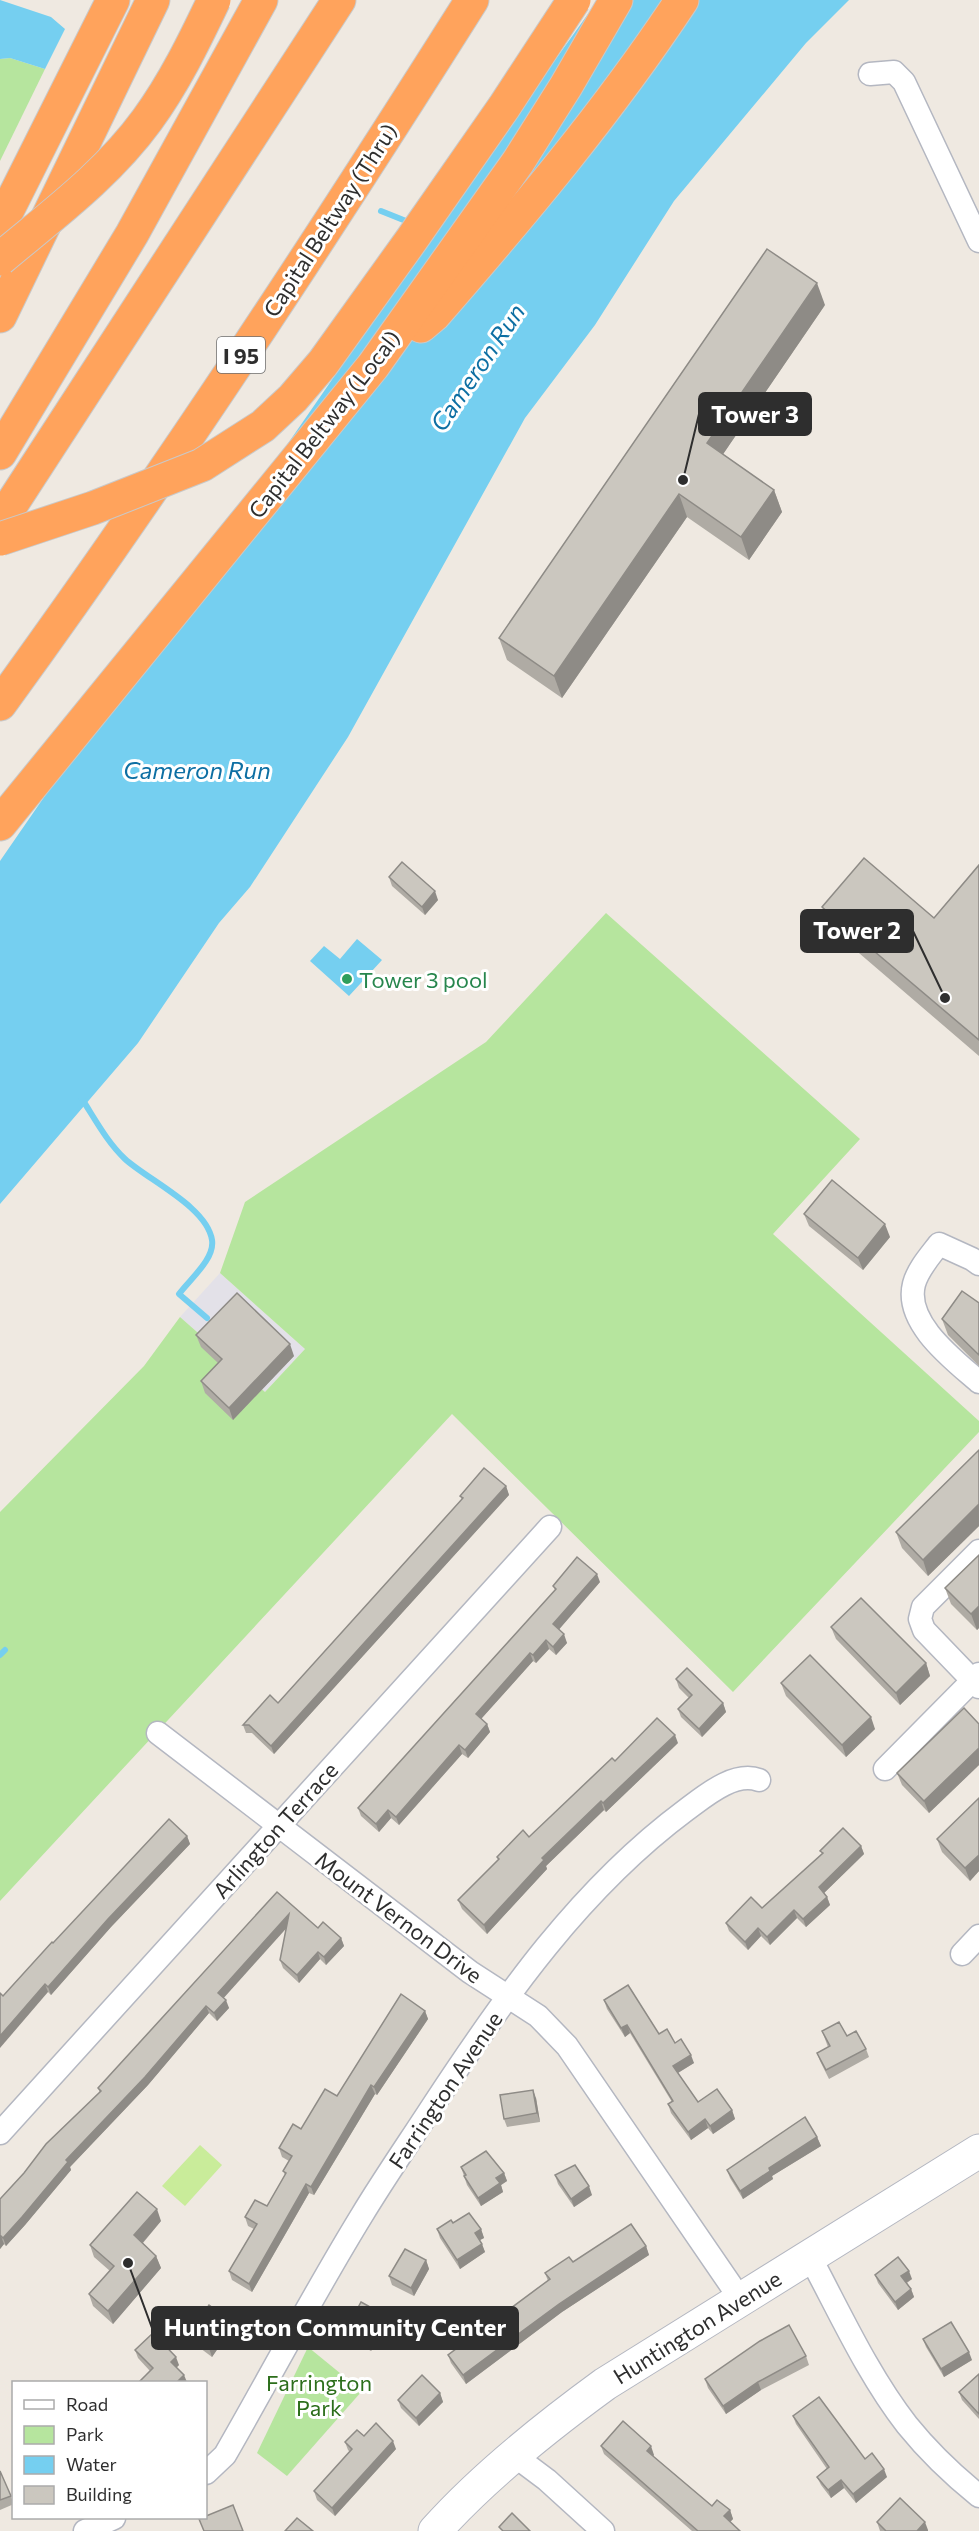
<svg xmlns="http://www.w3.org/2000/svg" width="979" height="2531" font-family="Commissioner,sans-serif">
	<rect width="100%" height="100%" fill="#efe9e1"/>
	<!-- industrial -->
	<path fill="#e3e1e8" d="M220 1273 305 1349 265 1392 180 1317Z"/>
	<!-- green -->
	<g fill="#b6e59e">
		<path d="M10 58 45 69 0 161V59Z"/>
		<path d="M606 913 860 1139 773 1234 979 1421V1432L733 1692 452 1414 0 1901V1512L144 1366 180 1317 265 1392 305 1349 220 1273 245 1202 486 1042Z"/>
		<path d="M308 2347 362 2391 287 2476 257 2453Z"/>
	</g>
	<!-- pitch -->
	<path fill="#c9ec9a" d="M200 2145 222 2165 185 2206 162 2186Z"/>
	<!-- water -->
	<g fill="#75cff0">
		<path d="M0 0 51 17 65 29 45 69 10 58 0 59Z"/>
		<path d="M598 0H849L806 43 674 201 595 325 525 418 348 737 250 887 219 923 138 1043 0 1204V861L480 165Z"/>
		<path d="M357 939 382 960 349 996 310 961 324 946 340 959Z"/>
	</g>
	<g fill="none" stroke-linecap="round" stroke-linejoin="round">
		<!-- stream -->
		<g stroke="#75cff0" stroke-width="6">
			<path d="M381 211 411 223"/>
			<path d="M82 1099C95 1119 107 1142 125 1159 148 1180 207 1207 212 1240 215 1259 190 1279 179 1294L207 1318"/>
			<path d="M0 1655 5 1650"/>
		</g>
		<!-- minor casing -->
		<g stroke="#b4b7c1" stroke-width="25">
			<g id="minor">
				<path d="M870 74 894 72 904 82 979 241"/>
				<path d="M979 1264 972 1259 939 1244C930 1256 918 1269 914 1284 904 1323 954 1360 979 1382"/>
				<path d="M979 1551 923 1607 920 1619 924 1630 979 1687"/>
				<path d="M158 1733 470 1972 538 2016 567 2046 741 2300"/>
				<path d="M885 1769 979 1674"/>
				<path d="M962 1954 979 1936"/>
				<path d="M0 2133 550 1527"/>
				<path d="M810 2257C840 2313 868 2375 907 2425 928 2451 953 2475 979 2496"/>
				<path d="M515 2456 547 2480 603 2531"/>
				<path d="M206 2473 225 2455C271 2375 314 2293 362 2215 385 2177 410 2141 434 2104 505 1996 581 1888 686 1810 705 1796 734 1771 759 1780"/>
				<path d="M85 2531 114 2518"/>
			</g>
		</g>
		<!-- secondary casing -->
		<g stroke="#b4b7c1" stroke-width="35">
			<path id="secondary" d="M435 2531C483 2477 546 2427 605 2384L979 2151"/>
		</g>
		<!-- motorway casing -->
		<g stroke="#c9c9c9" stroke-width="35">
			<g id="motorway">
				<path d="M0 225 113 0"/>
				<path d="M0 316 153 0"/>
				<path d="M421 326 434 315C522 214 608 112 682 0"/>
				<path d="M0 453 132 234 261 0"/>
				<path d="M0 522 339 0"/>
				<path d="M0 704C166 476 321 239 472 0"/>
				<path d="M0 824 373 366 518 162 566 86 616 0"/>
			</g>
		</g>
		<!-- minor -->
		<use href="#minor" stroke="#fff" stroke-width="22"/>
		<!-- secondary -->
		<use href="#secondary" stroke="#fff" stroke-width="33"/>
		<!-- motorway -->
		<use href="#motorway" stroke="#ffa35c" stroke-width="33"/>
		<!-- motorway-bridge casing -->
		<g stroke="#c9c9c9" stroke-width="35" stroke-linecap="butt">
			<g id="motorway-bridge">
				<path d="M0 259C51 216 107 175 147 120 174 83 194 42 214 0"/>
				<path d="M0 539 93 508 202 465 263 426 293 398 323 363 412 239 504 107 574 0"/>
			</g>
		</g>
		<!-- motorway-bridge -->
		<use href="#motorway-bridge" stroke="#ffa35c" stroke-width="33"/>
	</g>
	<!-- wall -->
	<g fill="#afaba4">
		<path d="M825 305 723 454 774 490 782 512 749 560 687 517 562 698 507 660 499 638Z"/>
		<path d="M979 865V1056L831 929 822 907 934 918Z"/>
		<path d="M389 877 438 900 425 915 392 886Z"/>
		<path d="M804 1214 890 1237 863 1270 809 1226Z"/>
		<path d="M979 1303V1366L948 1335 942 1319Z"/>
		<path d="M196 1335 294 1356 233 1420 205 1393 201 1381 218 1363 201 1347Z"/>
		<path d="M979 1450V1526L928 1576 902 1548 896 1532Z"/>
		<path d="M506 1486 509 1495 274 1754 252 1733H246L243 1725 278 1703 462 1500 460 1496Z"/>
		<path d="M979 1555V1628L977 1630 951 1604 945 1588Z"/>
		<path d="M600 1582 559 1629 567 1643 556 1655 549 1649 536 1663 533 1661 481 1719 487 1724 490 1732 468 1758 462 1754 399 1825 391 1818 379 1832 361 1816 358 1808 555 1590 553 1586Z"/>
		<path d="M831 1627 926 1663 930 1676 900 1705 836 1639Z"/>
		<path d="M676 1679 723 1703 726 1712 702 1737 681 1717 678 1709 689 1698 679 1688Z"/>
		<path d="M781 1683 875 1729 846 1757 786 1696Z"/>
		<path d="M979 1724V1765L929 1813 902 1785 897 1773Z"/>
		<path d="M678 1743 606 1812 604 1810 546 1866 547 1869 487 1934 462 1909 458 1900 498 1860 497 1857 529 1837 615 1761Z"/>
		<path d="M979 1798V1871L970 1881 942 1852 937 1839Z"/>
		<path d="M187 1836 190 1844 111 1927 51 1995 48 1992 3 1996 53 1943Z"/>
		<path d="M861 1846 864 1854 824 1893 827 1897 830 1905 806 1927 797 1918 770 1945 761 1936 748 1950 729 1931 726 1923 762 1908 822 1854 820 1851Z"/>
		<path d="M277 1892 318 1928 341 1938 344 1946 326 1965 320 1959 299 1983 283 1968 280 1960 286 1928 223 1998 229 2008 217 2021 209 2013 148 2085 70 2167 71 2170 25 2225 6 2246 4 2244 0 2249V2199L100 2093 98 2088Z"/>
		<path d="M604 2000 675 2043 694 2063 678 2073 698 2102 732 2110 735 2119 713 2134 708 2128 691 2140 671 2113 668 2104 672 2102 630 2033 625 2037 607 2009Z"/>
		<path d="M425 2011 428 2019 377 2095 375 2094 314 2195 309 2193 252 2292 232 2280 229 2271 254 2229 248 2226 245 2217 267 2206 285 2175 283 2171 289 2161 282 2157 279 2148 337 2096Z"/>
		<path d="M822 2031 847 2036 866 2049 869 2057 829 2079 820 2061 817 2053 828 2047Z"/>
		<path d="M536 2098 540 2122 507 2127 504 2119Z"/>
		<path d="M817 2137 821 2146 772 2176 773 2179 743 2199 730 2178 727 2170Z"/>
		<path d="M461 2167 504 2173 507 2181 501 2185 503 2192 481 2206 467 2185Z"/>
		<path d="M555 2175 592 2195 574 2207 558 2184Z"/>
		<path d="M161 2221 143 2243 156 2256 161 2268 113 2324 93 2306 89 2294 110 2271 94 2257 90 2245Z"/>
		<path d="M453 2223 481 2229 484 2238 480 2240 485 2252 460 2269 440 2238 437 2229Z"/>
		<path d="M646 2246 649 2255 562 2312 466 2384 451 2363 448 2355 548 2281 545 2273 573 2262Z"/>
		<path d="M426 2260 429 2269 414 2296 392 2285 389 2276Z"/>
		<path d="M875 2275 912 2279 907 2283 911 2289 914 2297 898 2310 878 2283Z"/>
		<path d="M229 2320 232 2328 212 2357 192 2342 189 2334Z"/>
		<path d="M386 2323 371 2351 349 2339 346 2330Z"/>
		<path d="M923 2339 972 2360 944 2377 926 2347Z"/>
		<path d="M135 2350 179 2365 177 2367 150 2371 138 2358Z"/>
		<path d="M806 2356 809 2365 761 2390 726 2414 708 2388 705 2379Z"/>
		<path d="M979 2374V2419L962 2400 959 2392Z"/>
		<path d="M440 2393 443 2402 419 2426 401 2408 398 2400Z"/>
		<path d="M793 2416 865 2459 887 2477 856 2503 844 2488 831 2498 821 2485 817 2477 827 2469 796 2424Z"/>
		<path d="M364 2436 396 2449 335 2516 317 2500 314 2491 350 2452 348 2450 345 2442Z"/>
		<path d="M601 2446 654 2455 653 2456 712 2506 730 2510 733 2519 730 2522 740 2531H692L604 2454Z"/>
		<path d="M0 2471 14 2504 0 2510Z"/>
		<path d="M877 2522 928 2530V2531H880Z"/>
	</g>
	<!-- shaded-wall -->
	<g fill="#8e8b86">
		<path d="M817 283 825 305 715 466 707 443Z"/>
		<path d="M774 490 782 512 749 560 741 537Z"/>
		<path d="M679 494 687 517 562 698 554 676Z"/>
		<path d="M435 891 438 900 425 915 422 907Z"/>
		<path d="M885 1224 890 1237 863 1270 858 1258Z"/>
		<path d="M290 1344 294 1356 233 1420 229 1408Z"/>
		<path d="M506 1486 509 1495 274 1754 271 1746Z"/>
		<path d="M979 1504V1526L928 1576 923 1560Z"/>
		<path d="M597 1574 600 1582 556 1633 553 1624Z"/>
		<path d="M979 1606V1628L977 1630 971 1614Z"/>
		<path d="M564 1634 567 1643 556 1655 553 1647Z"/>
		<path d="M546 1640 549 1649 536 1663 533 1655Z"/>
		<path d="M530 1653 533 1661 481 1719 476 1714Z"/>
		<path d="M926 1663 930 1676 900 1705 896 1693Z"/>
		<path d="M723 1703 726 1712 702 1737 699 1729Z"/>
		<path d="M871 1717 875 1729 846 1757 842 1745Z"/>
		<path d="M487 1724 490 1732 468 1758 465 1750Z"/>
		<path d="M675 1735 678 1743 606 1812 603 1803Z"/>
		<path d="M459 1745 462 1754 399 1825 396 1817Z"/>
		<path d="M979 1748V1765L929 1813 924 1801Z"/>
		<path d="M601 1801 604 1810 546 1866 547 1869 487 1934 484 1925 542 1858Z"/>
		<path d="M388 1810 391 1818 379 1832 376 1824Z"/>
		<path d="M187 1836 190 1844 111 1927 51 1995 48 1987 108 1919Z"/>
		<path d="M861 1846 864 1854 822 1895 819 1887Z"/>
		<path d="M979 1855V1871L970 1881 965 1868Z"/>
		<path d="M827 1897 830 1905 806 1927 803 1919Z"/>
		<path d="M794 1910 797 1918 770 1945 767 1937Z"/>
		<path d="M289 1914 292 1922 221 2001 218 1993Z"/>
		<path d="M758 1928 761 1936 748 1950 745 1942Z"/>
		<path d="M341 1938 344 1946 326 1965 324 1957Z"/>
		<path d="M318 1952 320 1959 299 1983 297 1975Z"/>
		<path d="M45 1984 48 1992 0 2048V2036Z"/>
		<path d="M226 2000 229 2008 217 2021 214 2013Z"/>
		<path d="M206 2006 209 2013 148 2085 70 2167 71 2170 25 2225 6 2246 3 2238 66 2160Z"/>
		<path d="M425 2011 428 2019 377 2095 374 2087Z"/>
		<path d="M627 2025 630 2033 625 2037 621 2028Z"/>
		<path d="M691 2055 694 2063 676 2074 673 2066Z"/>
		<path d="M371 2085 375 2094 314 2195 311 2187Z"/>
		<path d="M533 2090 536 2098 540 2122 537 2113Z"/>
		<path d="M732 2110 735 2119 713 2134 710 2126Z"/>
		<path d="M705 2119 708 2128 691 2140 688 2132Z"/>
		<path d="M817 2137 821 2146 772 2176 773 2179 743 2199 740 2191 769 2168Z"/>
		<path d="M504 2173 507 2181 501 2185 503 2192 481 2206 478 2198 496 2178Z"/>
		<path d="M306 2184 309 2193 252 2292 249 2284Z"/>
		<path d="M589 2186 592 2195 574 2207 571 2199Z"/>
		<path d="M157 2209 161 2221 139 2247 134 2235Z"/>
		<path d="M481 2229 484 2238 478 2241 475 2233Z"/>
		<path d="M1 2236 4 2244 0 2249V2237Z"/>
		<path d="M482 2244 485 2252 460 2269 457 2260Z"/>
		<path d="M646 2246 649 2255 562 2312 466 2384 463 2375 559 2304Z"/>
		<path d="M156 2256 161 2268 113 2324 108 2311Z"/>
		<path d="M426 2260 429 2269 414 2296 411 2288Z"/>
		<path d="M909 2271 912 2279 904 2284 901 2276Z"/>
		<path d="M911 2289 914 2297 898 2310 895 2302Z"/>
		<path d="M383 2314 386 2323 371 2351 368 2342Z"/>
		<path d="M229 2320 232 2328 212 2357 209 2348Z"/>
		<path d="M969 2352 972 2360 944 2377 941 2369Z"/>
		<path d="M176 2357 179 2365 174 2370 171 2362Z"/>
		<path d="M184 2375 187 2382H177Z"/>
		<path d="M758 2382 761 2390 726 2414 723 2406Z"/>
		<path d="M440 2393 443 2402 419 2426 416 2418Z"/>
		<path d="M393 2441 396 2449 335 2516 332 2508Z"/>
		<path d="M651 2446 654 2455 650 2460 647 2451Z"/>
		<path d="M884 2469 887 2477 856 2503 853 2494Z"/>
		<path d="M841 2480 844 2488 831 2498 828 2490Z"/>
		<path d="M730 2510 733 2519 727 2525 724 2516Z"/>
		<path d="M925 2522 928 2530V2531H917Z"/>
	</g>
	<!-- building -->
	<g fill="#cbc7bf" stroke="#8e8b86" stroke-width="1.5">
		<path d="M767 249 817 283 707 443 774 490 741 537 679 494 554 676 499 638Z"/>
		<path d="M864 858 934 918 979 865V1040L822 907Z"/>
		<path d="M402 862 435 891 422 907 389 877Z"/>
		<path d="M832 1180 885 1224 858 1258 804 1214Z"/>
		<path d="M962 1291 979 1303V1355L942 1319Z"/>
		<path d="M237 1293 290 1344 229 1408 201 1381 222 1359 196 1335Z"/>
		<path d="M979 1450V1504L923 1560 896 1532Z"/>
		<path d="M484 1468 506 1486 271 1746 249 1725H243L270 1695 278 1703 463 1498 460 1496Z"/>
		<path d="M979 1555V1606L971 1614 945 1588Z"/>
		<path d="M577 1557 597 1574 553 1624 564 1634 553 1647 546 1640 533 1655 530 1653 476 1714 487 1724 465 1750 459 1745 396 1817 388 1810 376 1824 358 1808 556 1589 553 1586Z"/>
		<path d="M861 1598 926 1663 896 1693 831 1627Z"/>
		<path d="M810 1655 871 1717 842 1745 781 1683Z"/>
		<path d="M687 1668 723 1703 699 1729 678 1709 692 1695 676 1679Z"/>
		<path d="M964 1708 979 1724V1748L924 1801 897 1773Z"/>
		<path d="M657 1718 675 1735 603 1803 601 1801 542 1858 544 1860 484 1925 458 1900 499 1859 497 1857 523 1830 529 1837 612 1758 615 1761Z"/>
		<path d="M979 1798V1855L965 1868 937 1839Z"/>
		<path d="M169 1819 187 1836 108 1919 48 1987 45 1984 0 2036V1993L3 1996 52 1942 53 1943Z"/>
		<path d="M843 1828 861 1846 819 1887 827 1897 803 1919 794 1910 767 1937 758 1928 745 1942 726 1923 751 1897 762 1908 823 1853 820 1851Z"/>
		<path d="M277 1892 318 1928 323 1922 341 1938 324 1957 318 1952 297 1975 280 1960 289 1914 218 1993 226 2000 214 2013 206 2006 145 2077 66 2160 68 2162 22 2217 3 2238 1 2236 0 2237V2199L24 2173 46 2144 101 2091 98 2088Z"/>
		<path d="M628 1985 659 2034 667 2029 675 2043 681 2039 691 2055 673 2066 698 2102 717 2089 732 2110 710 2126 705 2119 688 2132 668 2104 673 2101 627 2025 621 2028 604 2000Z"/>
		<path d="M401 1994 425 2011 374 2087 371 2085 311 2187 306 2184 249 2284 229 2271 257 2224 245 2217 255 2200 267 2206 286 2173 283 2171 292 2156 279 2148 293 2124 301 2129 325 2089 337 2096Z"/>
		<path d="M839 2022 847 2036 856 2031 866 2049 826 2070 817 2053 830 2046 822 2031Z"/>
		<path d="M533 2090 537 2113 504 2119 500 2095Z"/>
		<path d="M805 2117 817 2137 769 2168 770 2171 740 2191 727 2170Z"/>
		<path d="M486 2151 504 2173 496 2178 500 2183 478 2198 464 2176 466 2175 461 2167Z"/>
		<path d="M575 2165 589 2186 571 2199 555 2175Z"/>
		<path d="M137 2192 157 2209 134 2235 156 2256 108 2311 89 2294 114 2266 90 2245Z"/>
		<path d="M469 2213 481 2229 475 2233 482 2244 457 2260 437 2229 451 2220 453 2223Z"/>
		<path d="M631 2224 646 2246 559 2304 463 2375 448 2355 550 2279 545 2273 569 2257 573 2262Z"/>
		<path d="M405 2249 426 2260 411 2288 389 2276Z"/>
		<path d="M898 2257 909 2271 901 2276 911 2289 895 2302 875 2275Z"/>
		<path d="M361 2302 383 2314 368 2342 346 2330Z"/>
		<path d="M209 2305 229 2320 209 2348 189 2334Z"/>
		<path d="M951 2322 969 2352 941 2369 923 2339Z"/>
		<path d="M789 2325 806 2356 758 2382 723 2406 705 2379 760 2341Z"/>
		<path d="M153 2333 176 2357 171 2362 184 2375 177 2382H139L153 2368 135 2350Z"/>
		<path d="M979 2374V2414L959 2392Z"/>
		<path d="M422 2375 440 2393 416 2418 398 2400Z"/>
		<path d="M819 2397 865 2459 872 2453 884 2469 853 2494 841 2480 828 2490 817 2477 829 2467 793 2416Z"/>
		<path d="M623 2421 651 2446 647 2451 712 2506 717 2500 730 2510 724 2516 740 2531H698L601 2446Z"/>
		<path d="M376 2423 393 2441 332 2508 314 2491 352 2449 345 2442 357 2430 364 2436Z"/>
		<path d="M0 2471 11 2496 0 2500Z"/>
		<path d="M900 2498 925 2522 917 2531H886L877 2522Z"/>
		<path d="M233 2505 243 2531H204L199 2519 206 2517V2516Z"/>
		<path d="M512 2513 530 2531H503L499 2527Z"/>
		<path d="M297 2518 313 2531H285Z"/>
	</g>
	<!-- markers -->
	<circle fill="#2e9e5b" stroke="#fff" stroke-width="2" cx="347" cy="979" r="6"/>
	<g text-anchor="middle" dominant-baseline="central" stroke-width="6" stroke-linejoin="round" paint-order="stroke">
		<!-- shield labels -->
		<rect fill="#fff" stroke="#6d6d6d" stroke-width="1.5" x="217" y="337" width="48" height="36" rx="4.5"/>
		<g font-size="21" font-weight="bold" fill="#2e2e2e">
			<text x="241" y="355">I 95</text>
		</g>
		<!-- street labels -->
		<g font-size="22" fill="#2e2e2e" stroke="#fff">
			<text transform="translate(330 220) rotate(-57)">Capital Beltway (Thru)</text>
			<text transform="translate(324 424) rotate(-52)">Capital Beltway (Local)</text>
			<text transform="translate(275 1830) rotate(-48)">Arlington Terrace</text>
			<text transform="translate(399 1917) rotate(37)">Mount Vernon Drive</text>
			<text transform="translate(445 2090) rotate(-56)">Farrington Avenue</text>
			<text transform="translate(697 2327) rotate(-32)">Huntington Avenue</text>
		</g>
		<!-- leisure labels -->
		<g font-size="22" fill="#27864d" stroke="#fff" text-anchor="start">
			<text x="359" y="979">Tower 3 pool</text>
		</g>
		<!-- park labels -->
		<g font-size="22" fill="#2c6e1b" stroke="#fff">
			<text x="319" y="2382">Farrington<tspan x="319" dy="25">Park</tspan></text>
		</g>
		<!-- water labels -->
		<g font-size="24" font-style="italic" fill="#0d6fa3" stroke="#fff">
			<text transform="translate(477 367) rotate(-56)">Cameron Run</text>
			<text x="197" y="769">Cameron Run</text>
		</g>
	</g>
	<!-- callouts -->
	<path fill="none" stroke="#2e2e2e" stroke-width="2" d="M683 480L699 414M945 998L913 931M128 2263L152 2328"/>
	<g fill="#2e2e2e" stroke="#fff" stroke-width="2">
		<circle cx="683" cy="480" r="6"/>
		<circle cx="945" cy="998" r="6"/>
		<circle cx="128" cy="2263" r="6"/>
	</g>
	<g fill="#2e2e2e" stroke="#2e2e2e" stroke-width="2">
		<rect x="699" y="393" width="112" height="42" rx="6"/>
		<rect x="801" y="910" width="112" height="42" rx="6"/>
		<rect x="152" y="2307" width="366" height="42" rx="6"/>
	</g>
	<g font-size="24" text-anchor="middle" font-weight="bold" fill="#fff">
		<text x="755" y="423">Tower 3</text>
		<text x="857" y="939">Tower 2</text>
		<text x="335" y="2336">Huntington Community Center</text>
	</g>
	<!-- legend -->
	<rect x="12" y="2381" width="195" height="138" fill="#ffffff" stroke="#ababab" stroke-width="1.5"/>
	<rect x="24" y="2400" width="30" height="9" fill="#ffffff" stroke="#ababab" stroke-width="1.5"/>
	<text x="66" y="2411" font-size="18" fill="#2e2e2e">Road</text>
	<rect x="24" y="2426" width="30" height="18" fill="#b6e59e" stroke="#ababab" stroke-width="1.5"/>
	<text x="66" y="2441" font-size="18" fill="#2e2e2e">Park</text>
	<rect x="24" y="2456" width="30" height="18" fill="#75cff0" stroke="#ababab" stroke-width="1.5"/>
	<text x="66" y="2471" font-size="18" fill="#2e2e2e">Water</text>
	<rect x="24" y="2486" width="30" height="18" fill="#cbc7bf" stroke="#ababab" stroke-width="1.5"/>
	<text x="66" y="2501" font-size="18" fill="#2e2e2e">Building</text>
</svg>
